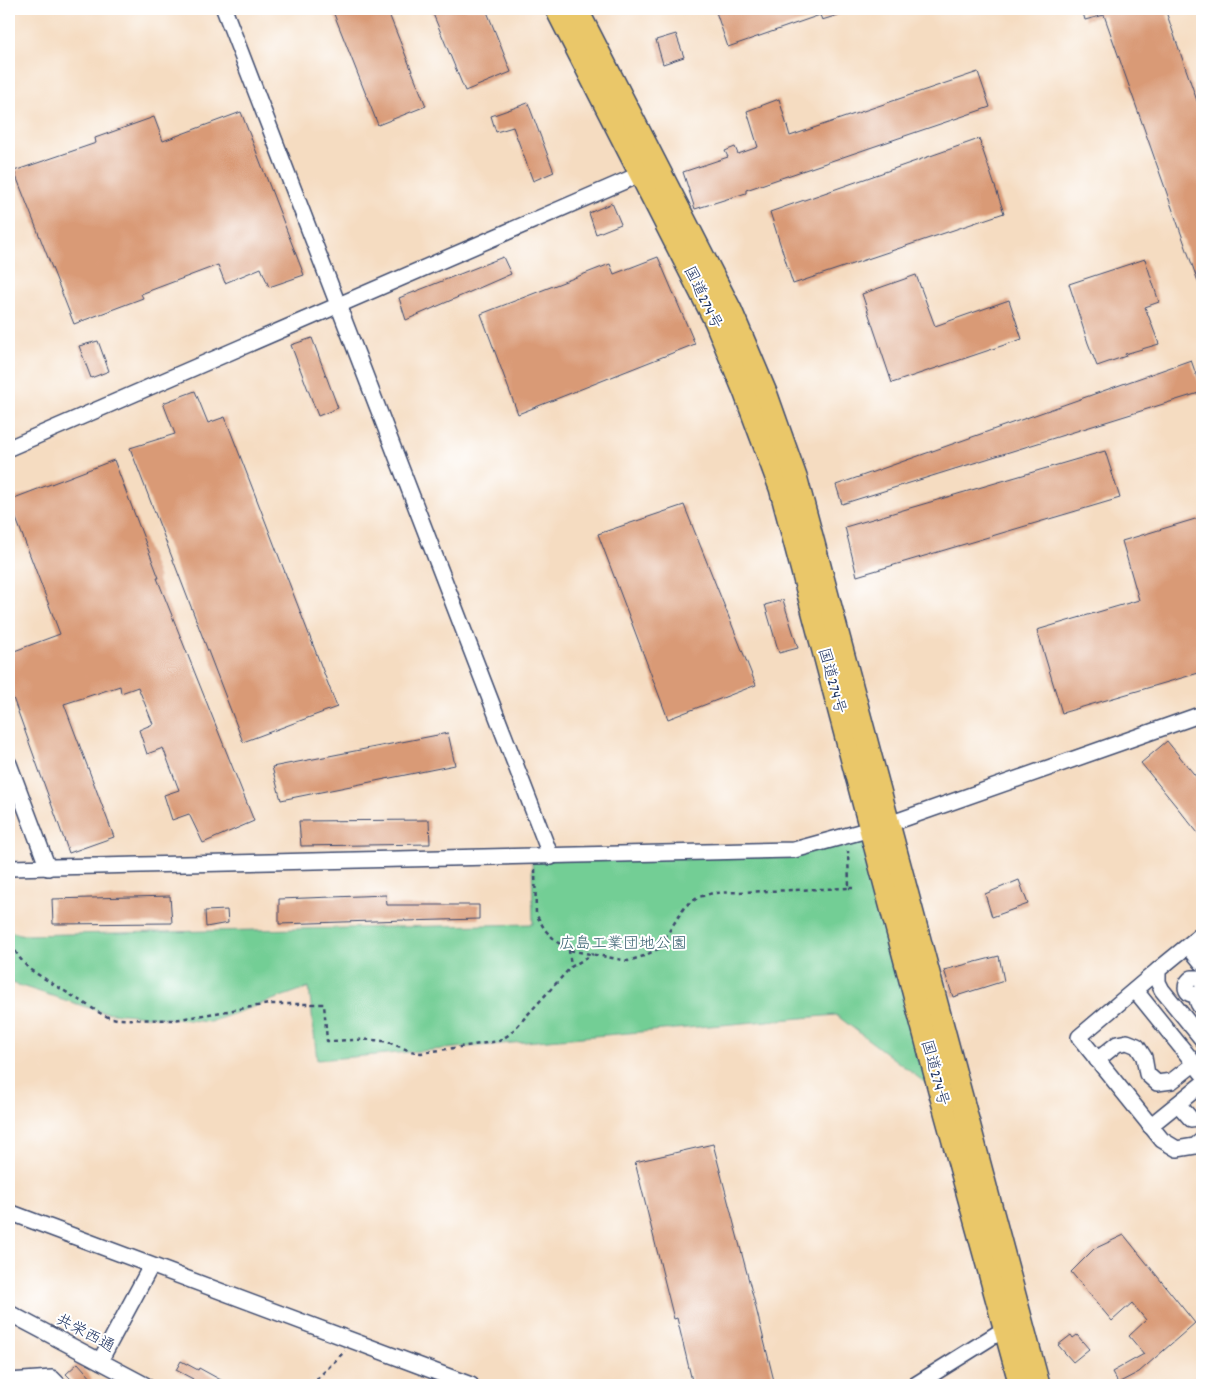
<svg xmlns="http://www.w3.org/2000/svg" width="1211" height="1394" font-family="Dekko,'Klee One',sans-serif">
	<rect width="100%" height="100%" fill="#fff"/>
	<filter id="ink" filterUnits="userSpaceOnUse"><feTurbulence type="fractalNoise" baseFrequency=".02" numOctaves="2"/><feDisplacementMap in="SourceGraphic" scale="10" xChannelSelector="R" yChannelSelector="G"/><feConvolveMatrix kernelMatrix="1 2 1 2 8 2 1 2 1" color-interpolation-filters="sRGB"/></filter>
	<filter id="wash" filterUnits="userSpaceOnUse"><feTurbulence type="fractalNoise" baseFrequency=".0096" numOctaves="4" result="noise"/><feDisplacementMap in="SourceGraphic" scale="20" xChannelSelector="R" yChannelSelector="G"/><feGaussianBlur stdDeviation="1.12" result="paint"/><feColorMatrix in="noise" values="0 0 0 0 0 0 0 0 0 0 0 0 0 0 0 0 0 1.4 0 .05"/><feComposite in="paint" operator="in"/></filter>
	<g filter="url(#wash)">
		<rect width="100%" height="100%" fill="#f5dcc1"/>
		<!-- green -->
		<path fill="#73ce95" stroke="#477e7a" d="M871 830 940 1094 836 1015 317 1060 309 987 210 1022 102 1012 9 982V931L24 935 533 924 532 857 794 850Z"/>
		<g id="blocks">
			<!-- building -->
			<g fill="#d99a76">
				<path d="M332 9H387L426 106 378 125Z"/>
				<path d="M431 9H486L511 72 465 91Z"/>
				<path d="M715 9H851V11L822 20 820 15 728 47Z"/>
				<path d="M1082 9H1165L1202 115V290H1201L1104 15 1085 20Z"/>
				<path d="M676 34 684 57 663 64 656 40Z"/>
				<path d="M978 72 990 107 746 190V193L695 209 683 172 728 157 725 151 735 147 738 154 758 147 747 111 779 99 790 136Z"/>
				<path d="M528 103 554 172 533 181 513 127 496 132 491 116Z"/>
				<path d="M241 112 304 275 269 287 261 268 225 283 218 265 141 294 143 298 74 324 14 171 96 143 95 138 154 117 163 141Z"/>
				<path d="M979 139 1004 213 793 284 770 212Z"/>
				<path d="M612 203 621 224 596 234 589 213Z"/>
				<path d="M503 257 511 274 406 320 399 298Z"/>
				<path d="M658 257 695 344 518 414 481 314 610 264 614 274Z"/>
				<path d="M1145 259 1159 302 1145 307 1159 344 1125 354 1126 356 1097 366 1088 343 1069 284Z"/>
				<path d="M916 275 935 326 1009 300 1022 339 892 383 862 294Z"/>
				<path d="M312 338 338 408 318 416 291 345Z"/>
				<path d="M98 341 109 371 91 378 79 346Z"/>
				<path d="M1191 360 1202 392 842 504 836 485Z"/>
				<path d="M195 391 208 423 225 417 337 707 243 742 130 448 175 434 163 403Z"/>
				<path d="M1105 451 1120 498 857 576 845 527Z"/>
				<path d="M114 460 159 578H157L254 821 203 843 189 814 172 820 164 795 179 790 163 748 147 754 139 730 153 724 138 687 121 693 120 686 64 704 114 837 69 853 13 698 9 700V653L60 634 9 500Z"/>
				<path d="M684 505 756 685 668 719 598 534Z"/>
				<path d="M1202 517V672L1062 713 1037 630 1139 600 1122 541Z"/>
				<path d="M783 600 798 648 779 653 765 605Z"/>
				<path d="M448 733 455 765 281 800 272 767Z"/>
				<path d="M1167 741 1202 784V838L1141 763Z"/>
				<path d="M429 820 430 844 301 846 299 821Z"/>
				<path d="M1019 880 1028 904 992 917 985 894Z"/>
				<path d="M386 895 387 905H479V919L405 921V920L279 924V899Z"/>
				<path d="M170 896 172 923 53 924 52 899Z"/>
				<path d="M227 910 228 923 206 927 205 911Z"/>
				<path d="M999 956 1004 981 953 997 944 970Z"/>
				<path d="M713 1144 754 1300 775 1385H693L677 1318 674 1319 635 1162Z"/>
				<path d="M1124 1235 1195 1323 1139 1372 1118 1383 1112 1372 1144 1354 1129 1336 1146 1320 1132 1303 1112 1321 1071 1272 1094 1249Z"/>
				<path d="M1071 1335 1073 1338 1077 1335 1089 1349 1073 1362 1058 1345Z"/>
				<path d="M181 1361 198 1370 199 1368 230 1385H190L193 1379 176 1370Z"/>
				<path d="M78 1363 92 1379 86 1385H77L66 1374Z"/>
			</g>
		</g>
	</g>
	<g filter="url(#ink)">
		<use href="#blocks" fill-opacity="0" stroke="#3c496d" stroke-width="1"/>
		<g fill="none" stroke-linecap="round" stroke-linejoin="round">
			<!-- minor casing -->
			<g stroke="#3c496d" stroke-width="18">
				<g id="minor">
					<path d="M224 9 551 857"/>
					<path d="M9 448 650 170"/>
					<path d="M9 764 48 868"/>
					<path d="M9 868 794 850 889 824 1202 714"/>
					<path d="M1202 934 1158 970V982L1162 990 1202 1039"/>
					<path d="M1188 946 1202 963"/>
					<path d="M1158 970 1079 1037 1162 1140 1177 1149 1195 1146 1202 1140"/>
					<path d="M1202 982 1198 978H1192C1179 987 1190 1001 1202 991"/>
					<path d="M1135 990 1202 1073"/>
					<path d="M1202 992C1196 996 1196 1003 1202 1008"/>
					<path d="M1097 1060 1117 1044 1127 1042 1137 1046 1144 1057 1147 1074 1157 1083 1172 1081 1195 1063"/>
					<path d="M1178 1104 1191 1119"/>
					<path d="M1150 1126 1202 1084"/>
					<path d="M9 1212 471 1385"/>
					<path d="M9 1313 145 1385"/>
					<path d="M100 1361 151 1266"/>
					<path d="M9 1381 52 1378 59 1385"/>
					<path d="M915 1385 1011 1325"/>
				</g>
			</g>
			<!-- highway casing -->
			<g stroke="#3c496d" stroke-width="24">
				<g id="highway">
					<path d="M556 9 715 321 745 394 780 488 940 1094 1020 1385"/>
					<path d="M577 9 731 310 767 395 797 480 1039 1385"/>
				</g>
			</g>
			<!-- path -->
			<g stroke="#3c496d" stroke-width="2.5" stroke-dasharray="4 4" stroke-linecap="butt">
				<path d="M535 869 536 914 545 930 557 942 569 950 628 961 644 956 658 949 685 906 699 897 713 893 849 888 848 851"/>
				<path d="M11 880V942L18 956 29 969 100 1013 108 1017 117 1019 174 1020 269 1004H324L327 1041C345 1041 365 1038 383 1041 396 1044 408 1052 421 1053L499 1041 510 1034 571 967 593 954"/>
				<path d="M849 888H857"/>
				<path d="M569 950 571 967"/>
				<path d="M311 1385 345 1351"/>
			</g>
			<!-- minor -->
			<use href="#minor" stroke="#fff" stroke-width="15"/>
			<!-- highway -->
			<use href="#highway" stroke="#eac769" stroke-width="21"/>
		</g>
	</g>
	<g text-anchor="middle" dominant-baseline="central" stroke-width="4" stroke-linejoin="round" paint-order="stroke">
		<!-- street labels -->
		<g font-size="16" fill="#1b2f5e" stroke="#fff">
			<text transform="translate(702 298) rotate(64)">国道274号</text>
			<text transform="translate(831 681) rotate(75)">国道274号</text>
			<text transform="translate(934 1073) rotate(75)">国道274号</text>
			<text transform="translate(85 1334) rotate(28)">共栄西通</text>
		</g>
		<!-- park labels -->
		<g font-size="16" fill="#355f6e" stroke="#fff">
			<text x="623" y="944">広島工業団地公園</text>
		</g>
	</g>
	<!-- margin -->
	<rect width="1211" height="1394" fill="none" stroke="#fff" stroke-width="30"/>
</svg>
